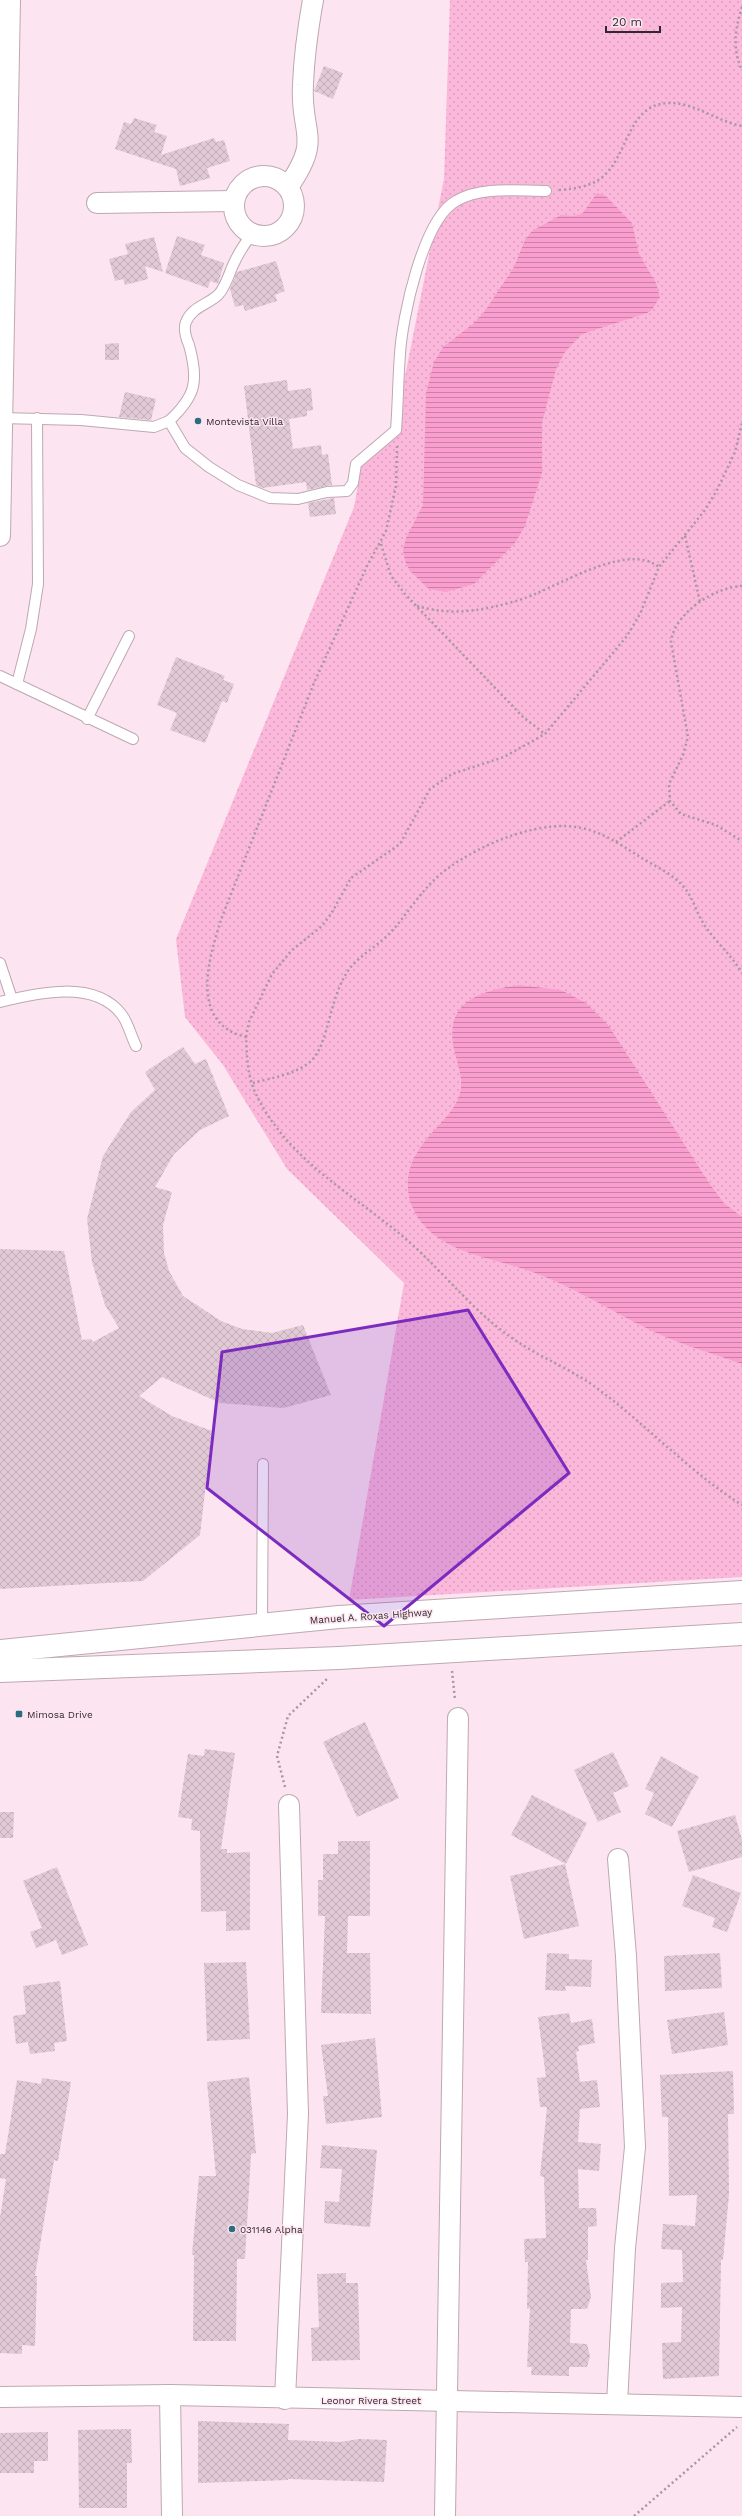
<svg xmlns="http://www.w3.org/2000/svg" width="742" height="2516" font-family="'Work Sans',sans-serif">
	<defs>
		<pattern id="grass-dots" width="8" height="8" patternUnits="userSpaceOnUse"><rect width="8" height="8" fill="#fbb8db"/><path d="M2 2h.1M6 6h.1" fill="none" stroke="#d89ebc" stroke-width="1.8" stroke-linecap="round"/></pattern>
		<pattern id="water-rules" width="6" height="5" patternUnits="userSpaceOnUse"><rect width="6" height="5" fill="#f99ecf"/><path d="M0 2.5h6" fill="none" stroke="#ca81a8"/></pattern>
		<pattern id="building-cross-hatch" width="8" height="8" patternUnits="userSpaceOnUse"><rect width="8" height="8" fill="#e1cad5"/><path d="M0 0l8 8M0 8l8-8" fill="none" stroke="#c2aeb7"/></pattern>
	</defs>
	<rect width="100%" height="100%" fill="#fce5f0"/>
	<!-- grass -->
	<path fill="url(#grass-dots)" d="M450 0H742V1577L349 1600 404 1283 287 1169 223 1065 185 1017 176 939 354 507 362 463 395 427 444 179Z"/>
	<!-- water -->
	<g fill="url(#water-rules)">
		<path d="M597 193 606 196 632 223 639 254 656 283 660 297 652 310 647 313 582 334 565 352 556 369 542 423V473L525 526 515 543 474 584 446 592 429 589 410 571 405 561 403 550 406 538 423 505 426 393 434 362 443 347 473 324 485 311 514 267 525 240 532 231 561 215 573 216 582 214Z"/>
		<path d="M518 985 561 990 586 1003 609 1026 709 1183 724 1203 742 1217V1364C712 1353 679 1344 650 1330 613 1312 577 1289 538 1274 506 1261 469 1258 440 1239 422 1227 409 1209 408 1188 406 1136 465 1120 461 1080 460 1068 455 1056 453 1044 446 999 484 991 518 985Z"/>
	</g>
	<!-- building -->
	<g fill="url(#building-cross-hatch)">
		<path d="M324 66 343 73 333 99 314 91Z"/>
		<path d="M134 118 157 125 154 132 167 136 161 155 214 138 216 142 224 140 230 161 207 168 210 178 180 186 176 169 115 149 124 122 131 124Z"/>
		<path d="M177 236 205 245 201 255 224 263 218 284 210 281 208 288 165 273Z"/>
		<path d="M154 237 163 272 145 266 148 279 125 285 123 279 115 281 109 259 128 254 125 244Z"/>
		<path d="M276 261 285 291 275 295 277 301 245 311 243 305 235 307 230 289 237 272Z"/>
		<path d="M119 343V360H105V344Z"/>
		<path d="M287 380 288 391 311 388 313 410 307 411V416L289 419 293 449 321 445 322 455 328 454 332 485 307 490 306 482 262 488 256 485 244 386Z"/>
		<path d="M125 392 156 399 151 420 119 417Z"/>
		<path d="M334 498 336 514 310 517 308 503Z"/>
		<path d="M176 657 225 676 223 680 234 684 227 703 222 701 205 743 170 730 177 713 157 705Z"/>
		<path d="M183 1047 195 1064 206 1059 229 1116 200 1130 174 1154 155 1187 172 1192 163 1225 164 1253 169 1271 183 1296 221 1321 242 1329 272 1333 303 1325 331 1395 284 1408 220 1403 162 1377 139 1396 172 1416 212 1431 200 1535 143 1581 0 1589V1249L64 1251 82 1340 91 1339 93 1342 119 1328 105 1305 92 1262 87 1219 103 1156 131 1112 155 1090 145 1072Z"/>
		<path d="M365 1722 399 1798 357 1817 323 1742Z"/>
		<path d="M205 1749 235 1753 221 1849H227V1853L250 1852V1930L226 1931V1911L201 1912 200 1831 191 1830 192 1819 178 1817 188 1754 204 1756Z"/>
		<path d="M613 1752 629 1786 613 1793 621 1812 598 1822 574 1770Z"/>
		<path d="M661 1756 699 1777 672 1827 645 1814 654 1793 645 1789Z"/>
		<path d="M532 1795 587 1823 566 1864 511 1835Z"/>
		<path d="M0 1812H14L13 1838H0Z"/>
		<path d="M735 1815 742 1840V1857L689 1872 677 1831Z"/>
		<path d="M338 1841H370V1916H348L347 1953H370L371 2014 321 2013 325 1916H318V1880H323V1854H338Z"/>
		<path d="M565 1864 579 1926 524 1939 510 1876Z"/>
		<path d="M57 1867 88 1945 62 1955 56 1940 36 1948 30 1932 42 1928 23 1881Z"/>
		<path d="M693 1875 741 1893 727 1932 712 1927 715 1918 682 1906Z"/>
		<path d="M547 1953 569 1954V1959L592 1960 591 1987 565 1986 566 1991 545 1990Z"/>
		<path d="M720 1953 722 1988 665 1991 664 1956Z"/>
		<path d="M246 1962 250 2039 207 2041 204 1963Z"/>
		<path d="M60 1981 67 2041 54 2043 55 2051 30 2054 28 2042 16 2044 13 2016 26 2014 23 1986Z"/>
		<path d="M724 2012 728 2045 672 2054 667 2020Z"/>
		<path d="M569 2013 571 2023 592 2019 595 2043 578 2046 579 2051 576 2052 580 2082 597 2080 600 2107 580 2109 578 2142 601 2144 599 2171 578 2169 579 2208H596L597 2226 588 2227V2260H586L591 2297 587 2309H571L570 2343 587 2344 590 2356 587 2367H569V2376L531 2375 532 2367H527L530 2308 527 2309 528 2262H525L524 2239 546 2238 544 2177 540 2176 547 2107H540L537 2078 546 2077 538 2017Z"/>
		<path d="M375 2038 382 2117 326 2124 323 2096H328L321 2045Z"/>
		<path d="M733 2071 734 2114H728L729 2194 723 2260H721L719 2376 663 2379 662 2343 681 2342 682 2307 661 2308V2283L683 2282 682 2250 661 2249 663 2224 695 2226 697 2195 669 2196 668 2117H662L660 2075Z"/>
		<path d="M249 2077 256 2153 251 2154 245 2259H237L236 2341H193L194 2255H192L199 2176H216L207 2082Z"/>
		<path d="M42 2078 71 2082 58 2161 54 2160 35 2276H37L35 2346 22 2345V2354L0 2353V2218L6 2179 0 2178V2154H5L17 2080 41 2084Z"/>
		<path d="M322 2145 377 2150 370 2227 324 2223 325 2201 339 2202 342 2169 320 2168Z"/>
		<path d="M346 2273V2283H358L360 2360 312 2361 311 2328 319 2327 317 2274Z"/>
		<path d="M198 2421 289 2424 288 2440 340 2442 359 2439 387 2440 384 2482 288 2479V2480L198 2483Z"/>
		<path d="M131 2429 132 2463H127V2508H79L78 2430Z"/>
		<path d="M48 2432V2461H34V2473H0V2433Z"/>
	</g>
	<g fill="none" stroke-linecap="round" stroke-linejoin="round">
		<!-- lane casing -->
		<g stroke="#bea8b2" stroke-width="12">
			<g id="lane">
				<path d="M1 418 81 420 154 427 169 421 185 448 209 467 238 485 270 498 298 499 327 492 347 491 353 483 356 464 396 430C398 405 398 379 400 354 402 318 423 219 456 201 481 186 518 191 546 191"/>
				<path d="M169 421C196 396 199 381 189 345 186 338 183 329 186 322 192 307 207 305 218 295 226 287 229 273 234 263 239 252 245 243 252 234"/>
				<path d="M0 676 133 739"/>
				<path d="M17 684 31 629 38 584 37 418"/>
				<path d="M87 719 129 636"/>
				<path d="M0 963 12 999"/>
				<path d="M0 1002C37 993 95 979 122 1015 128 1023 131 1036 136 1046"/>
				<path d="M262 1624 263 1464"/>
			</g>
		</g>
		<!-- street casing -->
		<g stroke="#bea8b2" stroke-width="22">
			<g id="street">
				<circle cx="264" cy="206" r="30"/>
				<path d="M288 187C323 137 300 135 303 85 304 57 308 28 313 0"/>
				<path d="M97 203 234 201"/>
				<path d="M0 536 10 0"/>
				<path d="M170 2395 172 2516"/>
				<path d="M0 2397 170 2395 742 2407"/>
				<path d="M285 2399 298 2114 289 1805"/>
				<path d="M617 2404 625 2248 635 2147 626 1956 618 1859"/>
				<path d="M445 2516 458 1718"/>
			</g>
		</g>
		<!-- primary casing -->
		<g stroke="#bea8b2" stroke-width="24">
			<g id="primary">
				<path d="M0 1651 339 1617 742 1592"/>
				<path d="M0 1671 339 1658 742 1634"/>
			</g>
		</g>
		<!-- path -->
		<g stroke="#a8979f" stroke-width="2.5" stroke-dasharray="2 3" stroke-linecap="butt">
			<path d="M742 7C735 29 732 49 742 70"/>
			<path d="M559 190C573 189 588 187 600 179 629 158 626 104 669 103 694 102 718 122 742 126"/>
			<path d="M397 446 396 486 386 531 367 566 314 683 222 917C209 957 188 1023 246 1037 247 1054 247 1075 255 1092 288 1164 362 1198 417 1249 451 1281 479 1317 518 1342 542 1358 570 1369 594 1386 645 1423 688 1471 742 1505"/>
			<path d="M685 536 700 602"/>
			<path d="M381 544 391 576 405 594 523 717 545 734"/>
			<path d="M742 586C715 587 674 613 671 642L688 737 683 755 669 784 670 801 681 814 716 825 742 841"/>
			<path d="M417 606C452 616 481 611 516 601 553 591 625 540 659 567"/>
			<path d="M616 842 670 801"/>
			<path d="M246 1037 249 1022 272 974 292 950 322 926 331 914 351 878 400 844 430 789 452 774 504 757 545 734 627 636 640 614 659 567 705 510 717 490 735 452 742 423"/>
			<path d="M253 1083C271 1078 298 1074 312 1060 330 1041 329 994 351 967 361 955 377 946 389 934 409 913 423 886 447 869 481 844 543 817 586 829 605 834 623 846 640 857 653 865 671 873 682 885 693 896 696 913 705 926 716 942 732 956 742 973"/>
			<path d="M452 1671 455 1700"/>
			<path d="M285 1787 277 1756 288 1716 328 1678"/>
			<path d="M634 2516 737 2427"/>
		</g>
		<!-- lane -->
		<use href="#lane" stroke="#fff" stroke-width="10"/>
		<!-- street -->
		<use href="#street" stroke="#fff" stroke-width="20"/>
		<!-- primary -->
		<use href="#primary" stroke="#fff" stroke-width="22"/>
	</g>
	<!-- marked area -->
	<path fill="#7b2cbf" fill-opacity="0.2" stroke="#7b2cbf" stroke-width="3" stroke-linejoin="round" d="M468 1310 569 1473 384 1626 207 1488 222 1352Z"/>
	<!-- markers -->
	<g fill="#2b6c7f" stroke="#fce5f0" stroke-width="1.5">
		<circle cx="198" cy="421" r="4"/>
		<rect x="15" y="1710" width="8" height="8" rx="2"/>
		<circle cx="232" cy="2229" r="4"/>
	</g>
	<g text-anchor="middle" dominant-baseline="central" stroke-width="3" stroke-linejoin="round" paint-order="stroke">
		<!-- poi labels -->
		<g font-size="10" fill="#32292d" stroke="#fce5f0" text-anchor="start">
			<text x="206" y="421">Montevista Villa</text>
			<text x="27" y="1714">Mimosa Drive</text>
			<text x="240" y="2229">031146 Alpha</text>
		</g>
		<!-- street labels -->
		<g font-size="10" fill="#32292d" stroke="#fce5f0">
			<text transform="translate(371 1616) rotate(-4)">Manuel A. Roxas Highway</text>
			<text x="371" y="2400">Leonor Rivera Street</text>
		</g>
	</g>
	<!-- scale -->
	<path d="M606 26v6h54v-6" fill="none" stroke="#32292d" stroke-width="2"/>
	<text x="612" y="26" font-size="12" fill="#32292d" stroke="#fce5f0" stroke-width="3" paint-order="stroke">20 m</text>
</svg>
